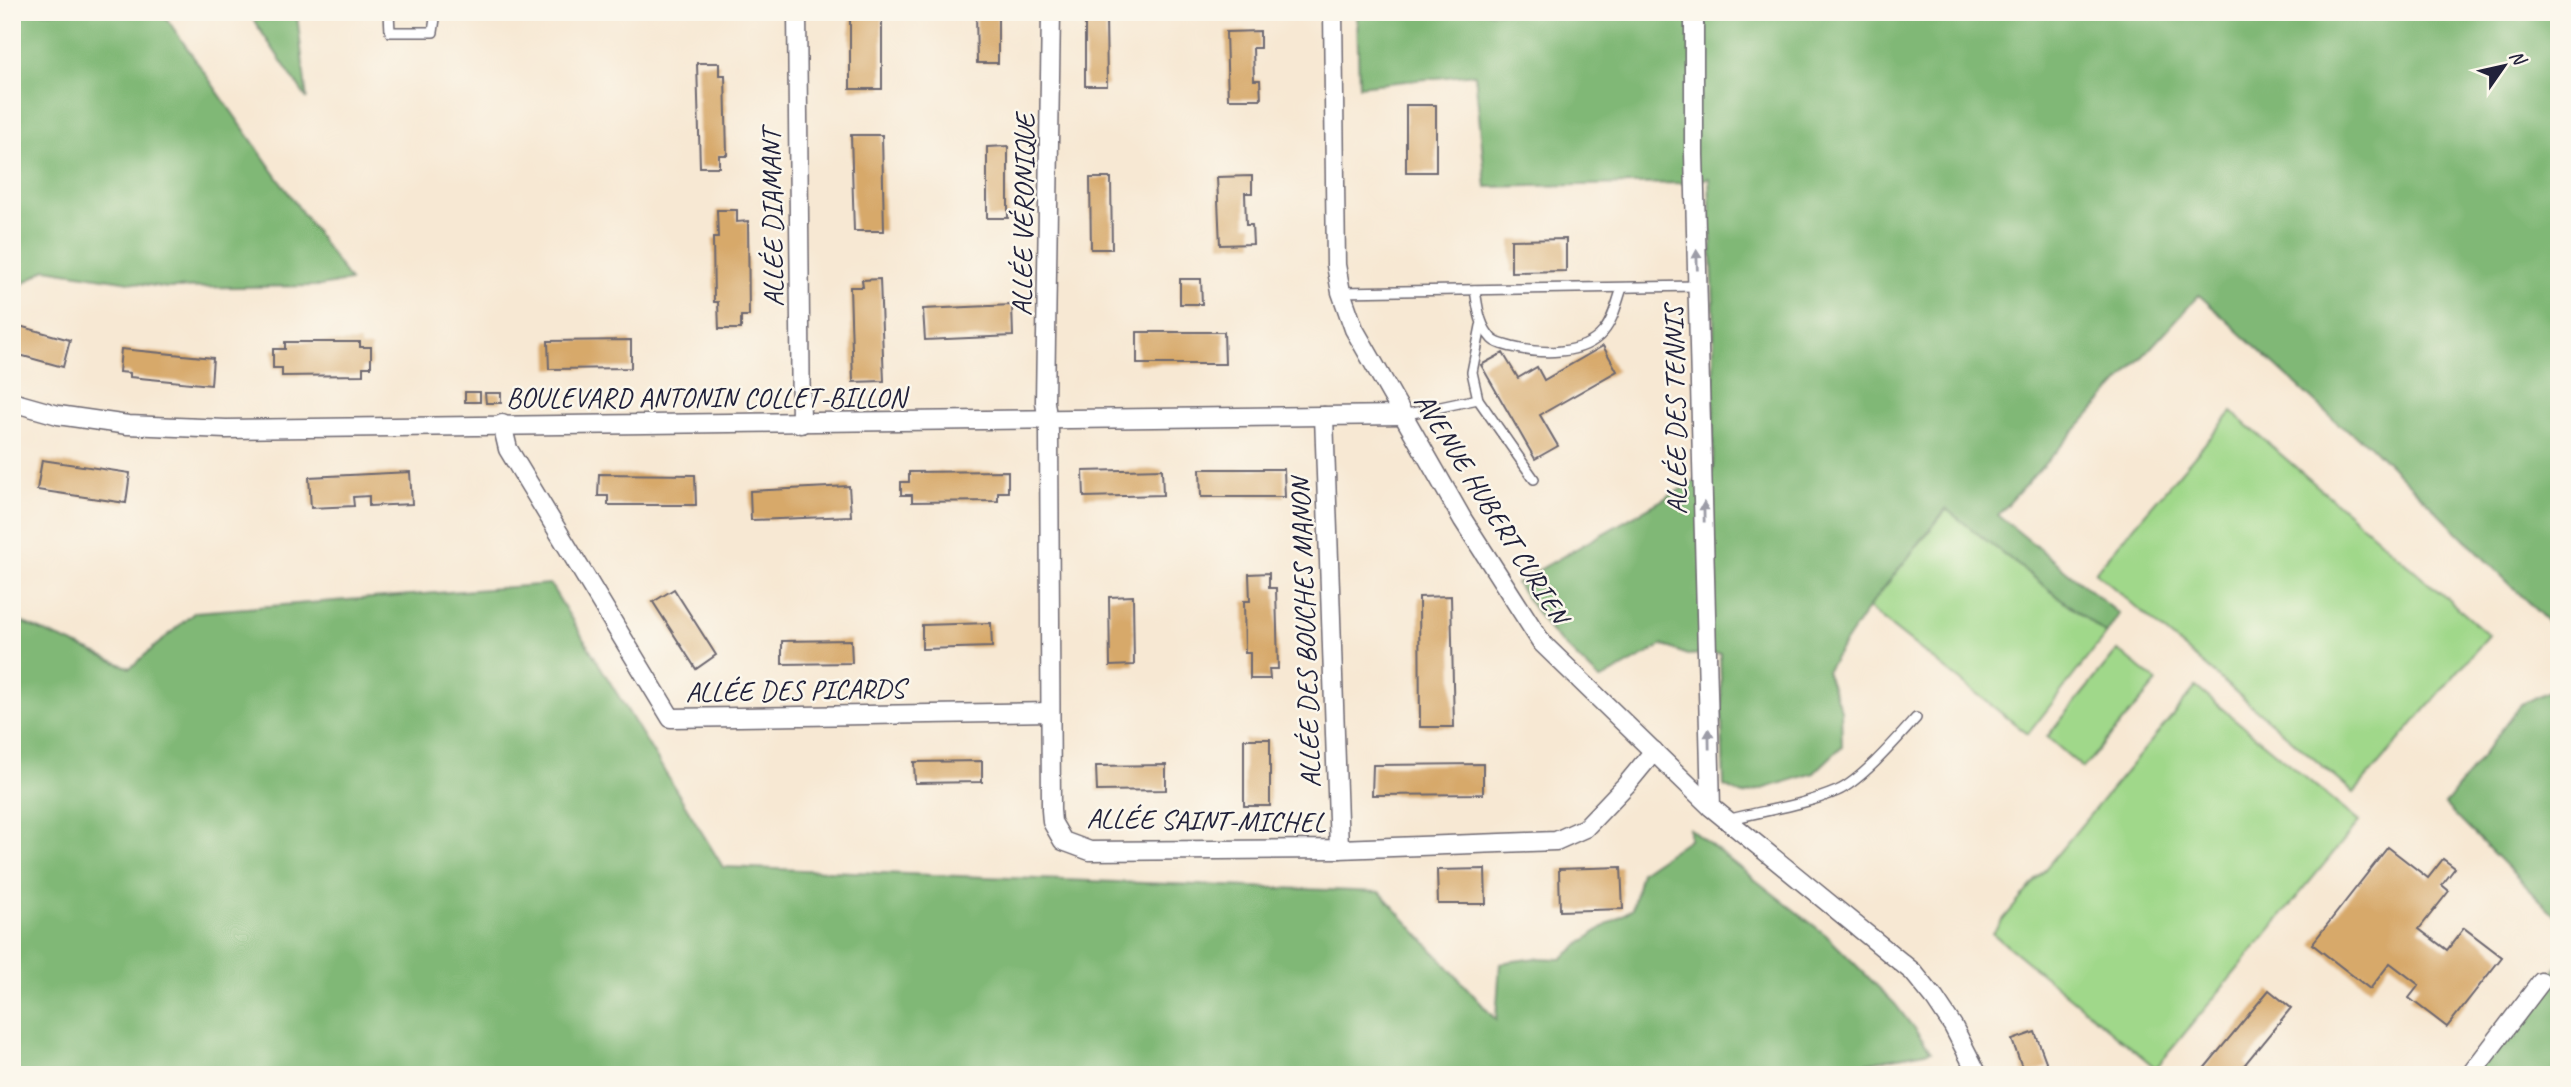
<svg xmlns="http://www.w3.org/2000/svg" width="2571" height="1087" font-family="Caveat,sans-serif">
	<rect width="100%" height="100%" fill="#fbf7ec"/>
	<filter id="ink" filterUnits="userSpaceOnUse"><feTurbulence type="fractalNoise" baseFrequency=".0143" numOctaves="2"/><feDisplacementMap in="SourceGraphic" scale="14" xChannelSelector="R" yChannelSelector="G"/><feConvolveMatrix kernelMatrix="1 2 1 2 8 2 1 2 1" color-interpolation-filters="sRGB"/></filter>
	<filter id="wash" filterUnits="userSpaceOnUse"><feTurbulence type="fractalNoise" baseFrequency=".00686" numOctaves="4" result="noise"/><feDisplacementMap in="SourceGraphic" scale="28" xChannelSelector="R" yChannelSelector="G"/><feGaussianBlur stdDeviation="1.57" result="paint"/><feColorMatrix in="noise" values="0 0 0 0 0 0 0 0 0 0 0 0 0 0 0 0 0 1.4 0 .05"/><feComposite in="paint" operator="in"/></filter>
	<g filter="url(#wash)">
		<rect width="100%" height="100%" fill="#f7e8d3"/>
		<!-- green -->
		<g fill="#a0d88a" stroke="#617d62" stroke-width="2">
			<path d="M2232 412 2489 635 2354 793 2095 572Z"/>
			<path d="M1947 509 2106 634 2028 734 1868 608Z"/>
			<path d="M2118 650 2157 682 2083 768 2047 737Z"/>
			<path d="M2196 687 2359 822 2156 1068 1992 933Z"/>
		</g>
		<!-- forest -->
		<g fill="#80b876" stroke="#516d58" stroke-width="2">
			<path d="M12 12H162L350 281 320 286 168 288 46 269 15 289 12 288Z"/>
			<path d="M248 12H313L297 15 307 99Z"/>
			<path d="M1357 12H2559V633L2370 445 2342 427 2199 295 1998 515 2119 614 2106 634 1946 509 1868 608 1826 671 1841 710 1842 746 1814 773 1743 795 1724 786 1720 653 1687 655 1663 645 1600 680 1550 631 1516 583 1713 471 1714 311 1709 178 1684 183 1486 187 1475 74 1359 86Z"/>
			<path d="M550 584 723 867 1380 892 1496 1020 1500 963 1536 958 1561 959 1597 931 1632 909 1641 872 1689 839V828L1826 935 1895 1004 1931 1051 1802 1075H12V618L130 668 195 612Z"/>
			<path d="M2559 686V919L2445 805 2521 704Z"/>
			<path d="M2559 965V1075H2473Z"/>
		</g>
		<g id="blocks">
			<!-- building -->
			<g fill="#d7a96b">
				<rect x="850" y="12" width="32" height="77"/>
				<path d="M976 12H998V63H977Z"/>
				<path d="M1085 15H1106L1107 86H1085Z"/>
				<path d="M1260 31V48H1253L1254 80H1260L1261 99H1228L1226 32Z"/>
				<path d="M697 63H719V75H725L727 155H719V167H700Z"/>
				<rect x="1406" y="105" width="30" height="67"/>
				<path d="M851 135H882L884 231H854Z"/>
				<path d="M1008 146V218H987V147Z"/>
				<path d="M1252 176V193H1245L1246 225H1252L1253 244 1220 245 1217 177Z"/>
				<path d="M1090 178H1111L1112 249H1091Z"/>
				<path d="M717 210H737V222L748 221 749 316H741V329H719L718 302H714L713 238H718Z"/>
				<path d="M1566 239V271L1511 272V240Z"/>
				<path d="M880 279 884 381 853 382 850 287H863L862 280Z"/>
				<path d="M1180 279H1201L1202 304H1180Z"/>
				<path d="M1012 305 1013 336 925 340 923 309Z"/>
				<path d="M12 324 70 340 63 367 12 353Z"/>
				<path d="M1137 332H1224L1225 364H1137Z"/>
				<path d="M631 340V368L549 369 548 341Z"/>
				<path d="M285 342H360V347H371V367H363V375L282 376V368H273V349H285Z"/>
				<path d="M1603 346 1617 371 1540 415 1558 446 1535 459 1481 365 1503 353 1518 378 1537 367 1544 380Z"/>
				<path d="M121 349 213 358 211 385 130 377V373L119 372Z"/>
				<rect x="465" y="392" width="15" height="10"/>
				<path d="M485 393H501V403H486Z"/>
				<path d="M42 460 130 473 126 503 37 490Z"/>
				<path d="M1162 469 1163 495 1084 497 1083 471Z"/>
				<path d="M1200 469H1284L1285 497H1201Z"/>
				<path d="M1008 471V492H998V501L912 502V495H901V482H909V472Z"/>
				<path d="M410 472 412 504 369 506V496L353 497 354 506 311 508 309 477Z"/>
				<path d="M599 474 695 475 696 505H608V496H598Z"/>
				<path d="M849 486 851 516 751 520 750 491Z"/>
				<path d="M1269 573V588H1276L1278 669H1269L1270 679H1250V653H1245L1244 601H1250L1249 574Z"/>
				<path d="M674 589 716 655 696 669 653 602Z"/>
				<path d="M1133 596 1134 665 1110 666 1109 597Z"/>
				<path d="M1451 596 1454 727H1420L1419 597Z"/>
				<path d="M991 623 992 647 922 649V625Z"/>
				<path d="M851 640 852 663 782 664V641Z"/>
				<rect x="1244" y="739" width="26" height="67"/>
				<path d="M982 761V782L915 783 914 762Z"/>
				<path d="M1483 764V794L1372 795 1373 765Z"/>
				<path d="M1166 765V790L1097 791 1096 766Z"/>
				<path d="M2388 847 2428 878 2443 859 2455 868 2442 885 2449 891 2419 929 2447 950 2464 928 2502 957 2447 1027 2409 998 2419 985 2390 963 2370 989 2312 944Z"/>
				<path d="M1621 867 1623 909 1560 911 1559 869Z"/>
				<path d="M1485 869 1486 904H1438L1437 870Z"/>
				<path d="M2269 990 2291 1008 2245 1064 2258 1075H2206L2202 1071Z"/>
				<path d="M2035 1032 2048 1067 2025 1075 2012 1040Z"/>
			</g>
		</g>
	</g>
	<g filter="url(#ink)">
		<use href="#blocks" fill-opacity="0" stroke="#6d6770" stroke-width="2"/>
		<g fill="none" stroke-linecap="round" stroke-linejoin="round">
			<!-- lane casing -->
			<g stroke="#6d6770" stroke-width="12">
				<g id="lane">
					<path d="M389 12 390 32H433L436 12"/>
					<path d="M1475 290C1478 308 1479 325 1492 339 1497 344 1505 345 1512 347 1539 354 1583 356 1603 332 1613 321 1617 302 1622 288"/>
					<path d="M1341 292 1698 286"/>
					<path d="M1481 326 1472 372 1478 399 1534 479"/>
					<path d="M1403 415 1478 399"/>
					<path d="M1727 820C1764 810 1802 806 1837 791 1861 781 1898 738 1916 718"/>
				</g>
			</g>
			<!-- street casing -->
			<g stroke="#6d6770" stroke-width="21">
				<g id="street">
					<path d="M797 12 801 424"/>
					<path d="M1051 12 1045 402 1049 431 1051 810 1052 822 1063 841 1090 851 1339 849 1556 841 1585 828 1626 785 1654 751"/>
					<path d="M1333 12 1336 265 1341 292 1354 329 1463 520 1542 643 1711 807 1913 972 1935 999 1953 1026 1978 1075"/>
					<path d="M1694 12V154L1711 807"/>
					<path d="M12 402 58 415 128 425 226 429 1403 415"/>
					<path d="M1324 416 1339 849"/>
					<path d="M502 424 508 449 671 718 1050 712"/>
					<path d="M2470 1075 2541 982"/>
				</g>
			</g>
			<!-- lane -->
			<use href="#lane" stroke="#fff" stroke-width="9"/>
			<!-- street -->
			<use href="#street" stroke="#fff" stroke-width="18"/>
		</g>
		<!-- one-way arrows -->
		<defs><path id="oneway-solid" d="M-6-.8H1V-3.2L6.5 0L1 3.2V.8H-6Z" transform="scale(1.75)"/></defs>
		<g fill="#9c9ca7">
			<use href="#oneway-solid" transform="translate(1697 260) rotate(-92)"/>
			<use href="#oneway-solid" transform="translate(1704 512) rotate(-91)"/>
			<use href="#oneway-solid" transform="translate(1709 739) rotate(-91)"/>
		</g>
	</g>
	<g text-anchor="middle" dominant-baseline="central" stroke-width="5" stroke-linejoin="round" paint-order="stroke">
		<!-- street labels -->
		<g font-size="28" fill="#22223b" stroke="#fbf7ec">
			<text transform="translate(1023 215) rotate(-89)">ALLÉE VÉRONIQUE</text>
			<text transform="translate(772 218) rotate(-91)">ALLÉE DIAMANT</text>
			<text x="706" y="397">BOULEVARD ANTONIN COLLET-BILLON</text>
			<text transform="translate(1675 410) rotate(-91)">ALLÉE DES TENNIS</text>
			<text transform="translate(1492 508) rotate(58)">AVENUE HUBERT CURIEN</text>
			<text transform="translate(1305 633) rotate(-92)">ALLÉE DES BOUCHES MANON</text>
			<text transform="translate(795 690) rotate(-1)">ALLÉE DES PICARDS</text>
			<text transform="translate(1206 820) rotate(1)">ALLÉE SAINT-MICHEL</text>
		</g>
	</g>
	<!-- margin -->
	<rect width="2571" height="1087" fill="none" stroke="#fbf7ec" stroke-width="42"/>
	<!-- north arrow -->
	<g transform="translate(2504 66) rotate(56)" stroke="#fbf7ec" stroke-width="5" paint-order="stroke">
	<path d="M0-5L12 26L0 18L-12 26Z" fill="#22223b"/>
	<text y="-10" font-size="19" font-weight="bold" text-anchor="middle" fill="#22223b">N</text>
	</g>
</svg>
